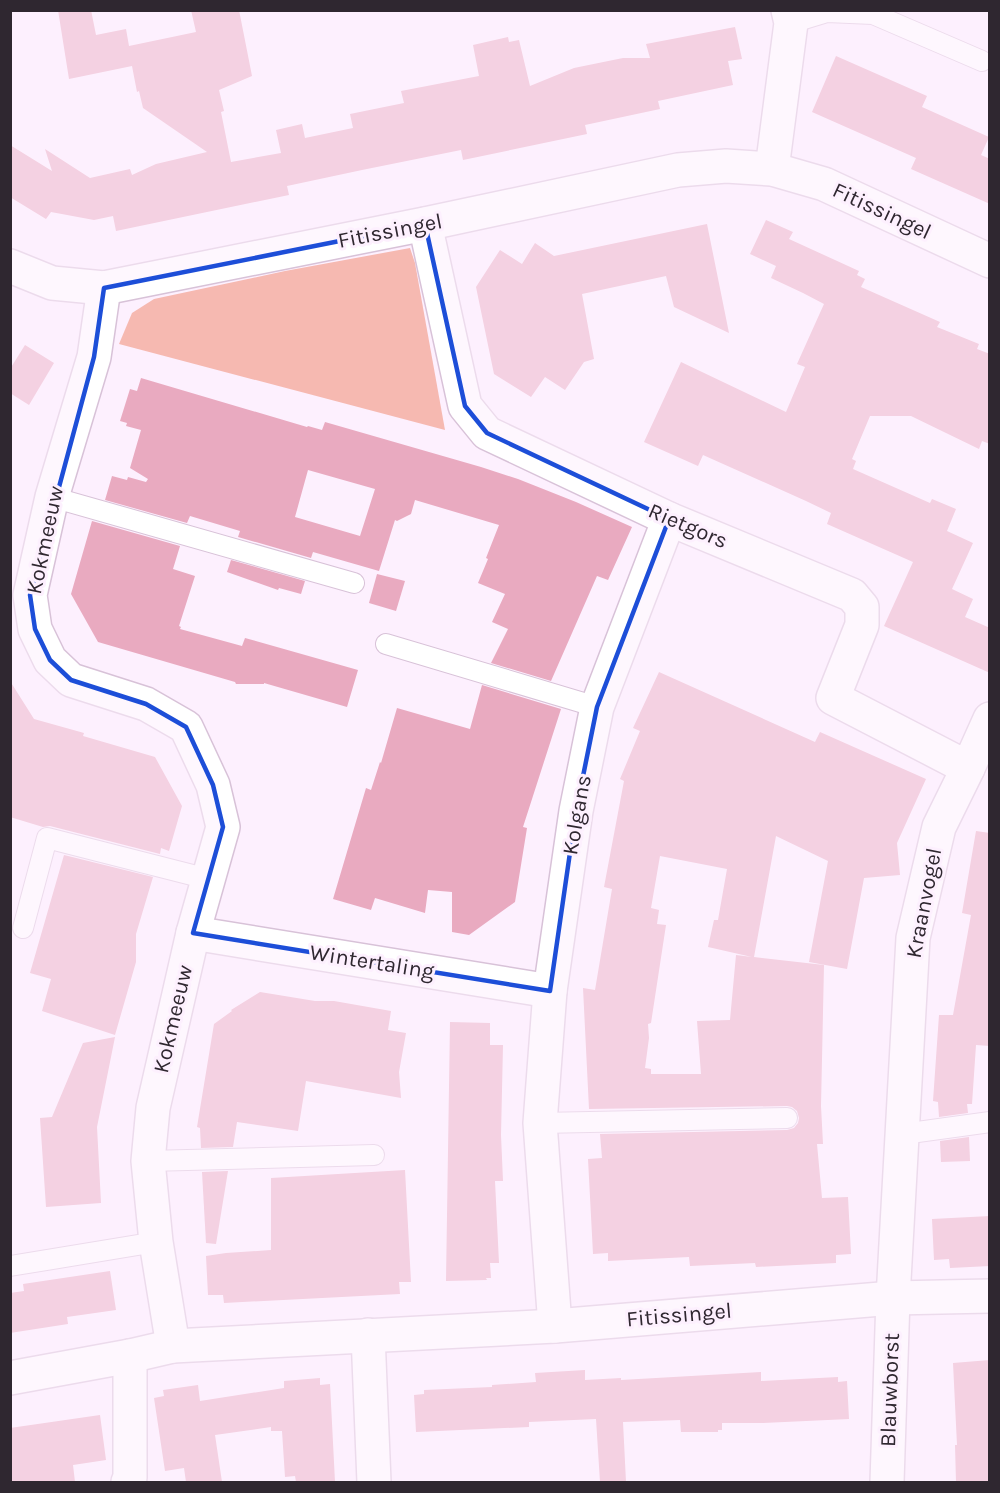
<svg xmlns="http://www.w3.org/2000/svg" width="1000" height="1493" font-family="Karla,sans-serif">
	<rect width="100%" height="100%" fill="#fdf0fe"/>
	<!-- green -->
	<path fill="#f6b9b1" d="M410 248 415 263 445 430 119 344 132 313 154 299 285 271Z"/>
	<!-- building -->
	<g fill="#e9aac0" fill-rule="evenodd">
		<path d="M58 10H91L96 35 126 29 129 46 196 32 191 10H239L252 76 219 90 224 111 221 112 231 162 281 153 276 130 302 124 305 138 353 128 350 114 404 103 401 91 479 76 473 45 508 37 509 42 519 40 530 86 574 68 623 58H650L646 44 735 27 742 59 728 61 733 85 658 101 660 109 585 125 587 134 463 160 461 150 362 170 287 186 289 195 116 231 113 216 94 220 51 212 46 219 10 197V145L52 171 45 149 90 178 130 169 132 175 156 164 207 152 143 108 139 91 137 92 132 66 69 79Z"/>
		<path d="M836 56 927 96 922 107 989 137 981 155 990 159V204L911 169 916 158 812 112Z"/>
		<path d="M766 220 793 232 789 239 859 271 857 275 865 279 861 287 940 322 937 327 979 344 977 349 990 354V444L982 441 979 449 911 416H870L852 459 856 461 853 469 930 503 932 499 956 509 947 531 973 543 952 589 973 599 965 617 990 628V673L884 626 913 562 827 524 831 513 806 501 703 455 698 466 644 442 681 362 786 412 805 367 797 364 824 304 803 293 771 278 776 266 750 254Z"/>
		<path d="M707 224 729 333 674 307 666 276 582 294 594 359 584 362 565 390 545 377 531 397 494 374 476 287 500 250 522 264 535 243 554 256Z"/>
		<path d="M25 345 54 363 29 405 10 393V369Z"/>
		<path d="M141 378 307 427 308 426 322 430 325 422 481 467 518 479 576 502 632 527 608 580 597 576 551 681 491 663 508 629 492 622 505 594 478 583 488 559 486 558 499 525 415 500 411 514 397 521 395 520 379 571 313 552 311 558 238 537 240 531 190 516 187 523 105 500 112 476 127 480 128 477 146 482 148 479 130 468 141 430 126 426 127 423 120 421 130 389 137 391ZM308 470 375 489 360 536 295 517Z"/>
		<path d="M92 521 180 546 173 569 195 576 179 626 181 627 180 629 242 646 245 638 358 670 347 707 264 683V684H236L235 682 98 642 71 594Z"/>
		<path d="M231 560 305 581 301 594 279 588 278 590 227 572Z"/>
		<path d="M377 574 405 581 396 611 369 603Z"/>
		<path d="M659 672 815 742 820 732 926 779 897 843 900 875 864 878 847 969 809 962 828 861 776 836 754 957 824 965 821 1106 823 1144H817L822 1198 848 1197 851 1254 836 1255V1263L756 1267 755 1263 690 1266 689 1257 608 1261V1253L593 1254 588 1159 602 1158 600 1134 787 1130 794 1128 798 1123 799 1118 797 1111 792 1107 787 1106 589 1109 583 988 595 990 612 889 604 887 624 781 620 779 640 731 633 728ZM660 856 727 869 718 920H714L708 947 752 957 736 955 730 1020 697 1021 701 1074H651V1069L645 1068 649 1038 648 1024 651 1023 666 925 657 924 659 910 651 908Z"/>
		<path d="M10 681 34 719 84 733 83 736 155 757 182 806 169 851 161 848 160 854 50 826 43 827 10 817Z"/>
		<path d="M482 685 561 709 523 827 527 828 515 902 469 935 452 932V892L428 890 425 913 375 898 371 910 333 899 366 788 371 790 380 762 381 763 397 708 470 729Z"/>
		<path d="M976 831 990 833V1046L976 1045 972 1104H967L968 1113 939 1117 938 1102 933 1101 939 1015H953L971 915 962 913Z"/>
		<path d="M64 855 153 877 136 934V962L115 1035 42 1011 51 979 30 973Z"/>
		<path d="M260 992 315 1001H334L391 1011 388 1030 406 1033 399 1072 401 1098 306 1081 298 1131 237 1122 233 1147 201 1148 200 1128 197 1127 214 1024 232 1011 231 1010Z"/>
		<path d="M450 1022 490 1023V1045H503L501 1135 503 1181H495L499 1263H490L491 1278H486L487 1280 446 1281Z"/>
		<path d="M115 1037 97 1127 101 1203 46 1207 40 1118 52 1117 83 1043Z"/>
		<path d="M969 1137 970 1161 941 1162 940 1141Z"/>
		<path d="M405 1170 411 1282H399L400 1294 224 1303 223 1295H208L206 1256 226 1253 271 1250V1178Z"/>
		<path d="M228 1171 216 1244 206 1243 202 1172Z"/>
		<path d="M990 1216V1266L950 1268 949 1259 934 1260 932 1219Z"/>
		<path d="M110 1271 116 1310 67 1317 68 1324 10 1333V1293L24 1291 23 1284Z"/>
		<path d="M990 1360V1482H956L955 1445H957L953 1363Z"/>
		<path d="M585 1370V1380L621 1378V1380L761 1372V1381L838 1377V1382L847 1381 849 1419 763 1423H722V1430H718V1432H681L680 1420 623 1422 626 1482H600L596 1419 529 1422V1427L416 1432 414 1395 424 1394V1390L492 1387V1385L536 1382 535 1373Z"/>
		<path d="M320 1378V1385L330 1384 335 1482H296L295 1476 285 1477 282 1431H271V1427L215 1435 222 1482H186L184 1468 165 1471 154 1398 164 1396 163 1390 198 1385 200 1401 284 1388V1381Z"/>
		<path d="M100 1415 106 1460 73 1465 75 1482H10V1428Z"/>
	</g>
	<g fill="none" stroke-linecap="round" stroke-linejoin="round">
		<!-- lane casing -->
		<g stroke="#d8c2d8" stroke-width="22">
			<g id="lane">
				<path d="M791 23 827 12 873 14 982 61"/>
				<path d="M52 497 354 583"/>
				<path d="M386 644 597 707"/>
				<path d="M23 928 47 838 208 879"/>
				<path d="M540 1123 787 1118"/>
				<path d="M903 1134 990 1122"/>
				<path d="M148 1161 374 1155"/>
				<path d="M10 1266 156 1242"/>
			</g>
		</g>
		<!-- street casing -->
		<g stroke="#d8c2d8" stroke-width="36">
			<g id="street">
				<path d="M772 169 791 23 788 10"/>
				<path d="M425 224 465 406 487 433 669 519 852 595 862 607V625L833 698 968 768"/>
				<path d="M10 266 52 283 104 288 425 224 678 170 726 166 772 169 824 184 990 261"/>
				<path d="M104 288 94 357 52 497 30 595 35 629 50 660 71 680 146 704 186 727 213 785 223 827 193 933 153 1108 148 1161 156 1242 173 1346"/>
				<path d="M193 933 550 991"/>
				<path d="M555 1326 540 1123 550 991 576 811 597 707 669 519"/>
				<path d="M368 1335 374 1482"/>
				<path d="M10 1378 130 1356 173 1346 555 1326 893 1298 990 1296"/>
				<path d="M128 1482 130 1478V1356"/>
				<path d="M887 1482 893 1298 913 938 939 827 968 768 990 719"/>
			</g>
		</g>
		<!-- lane -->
		<use href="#lane" stroke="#fff" stroke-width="20"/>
		<!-- street -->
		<use href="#street" stroke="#fff" stroke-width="33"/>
	</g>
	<!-- marked area -->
	<path d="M0 0H1000V1493H0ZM425 224 465 406 487 433 669 519 597 707 576 811 550 991 193 933 223 827 213 785 186 727 146 704 71 680 50 660 35 629 30 595 94 357 104 288Z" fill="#fdf0fe" fill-opacity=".55" fill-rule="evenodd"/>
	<path fill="none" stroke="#1d4ed8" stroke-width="4.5" stroke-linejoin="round" d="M425 224 465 406 487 433 669 519 597 707 576 811 550 991 193 933 223 827 213 785 186 727 146 704 71 680 50 660 35 629 30 595 94 357 104 288Z"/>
	<g text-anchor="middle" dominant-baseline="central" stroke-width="6" stroke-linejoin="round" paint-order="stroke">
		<!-- street labels -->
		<g font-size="22" fill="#2f2730" stroke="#fdf0fe">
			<text transform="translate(882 211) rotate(25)">Fitissingel</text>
			<text transform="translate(390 231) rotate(-11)">Fitissingel</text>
			<text transform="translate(688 526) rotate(23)">Rietgors</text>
			<text transform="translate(45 540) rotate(-78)">Kokmeeuw</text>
			<text transform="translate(577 815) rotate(-80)">Kolgans</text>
			<text transform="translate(924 903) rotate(-79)">Kraanvogel</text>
			<text transform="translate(372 962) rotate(9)">Wintertaling</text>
			<text transform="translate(173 1019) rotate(-77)">Kokmeeuw</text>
			<text transform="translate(679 1315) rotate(-5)">Fitissingel</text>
			<text transform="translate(890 1390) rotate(-88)">Blauwborst</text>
		</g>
	</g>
	<!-- border -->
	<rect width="1000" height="1493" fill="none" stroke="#2f2730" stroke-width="24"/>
</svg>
